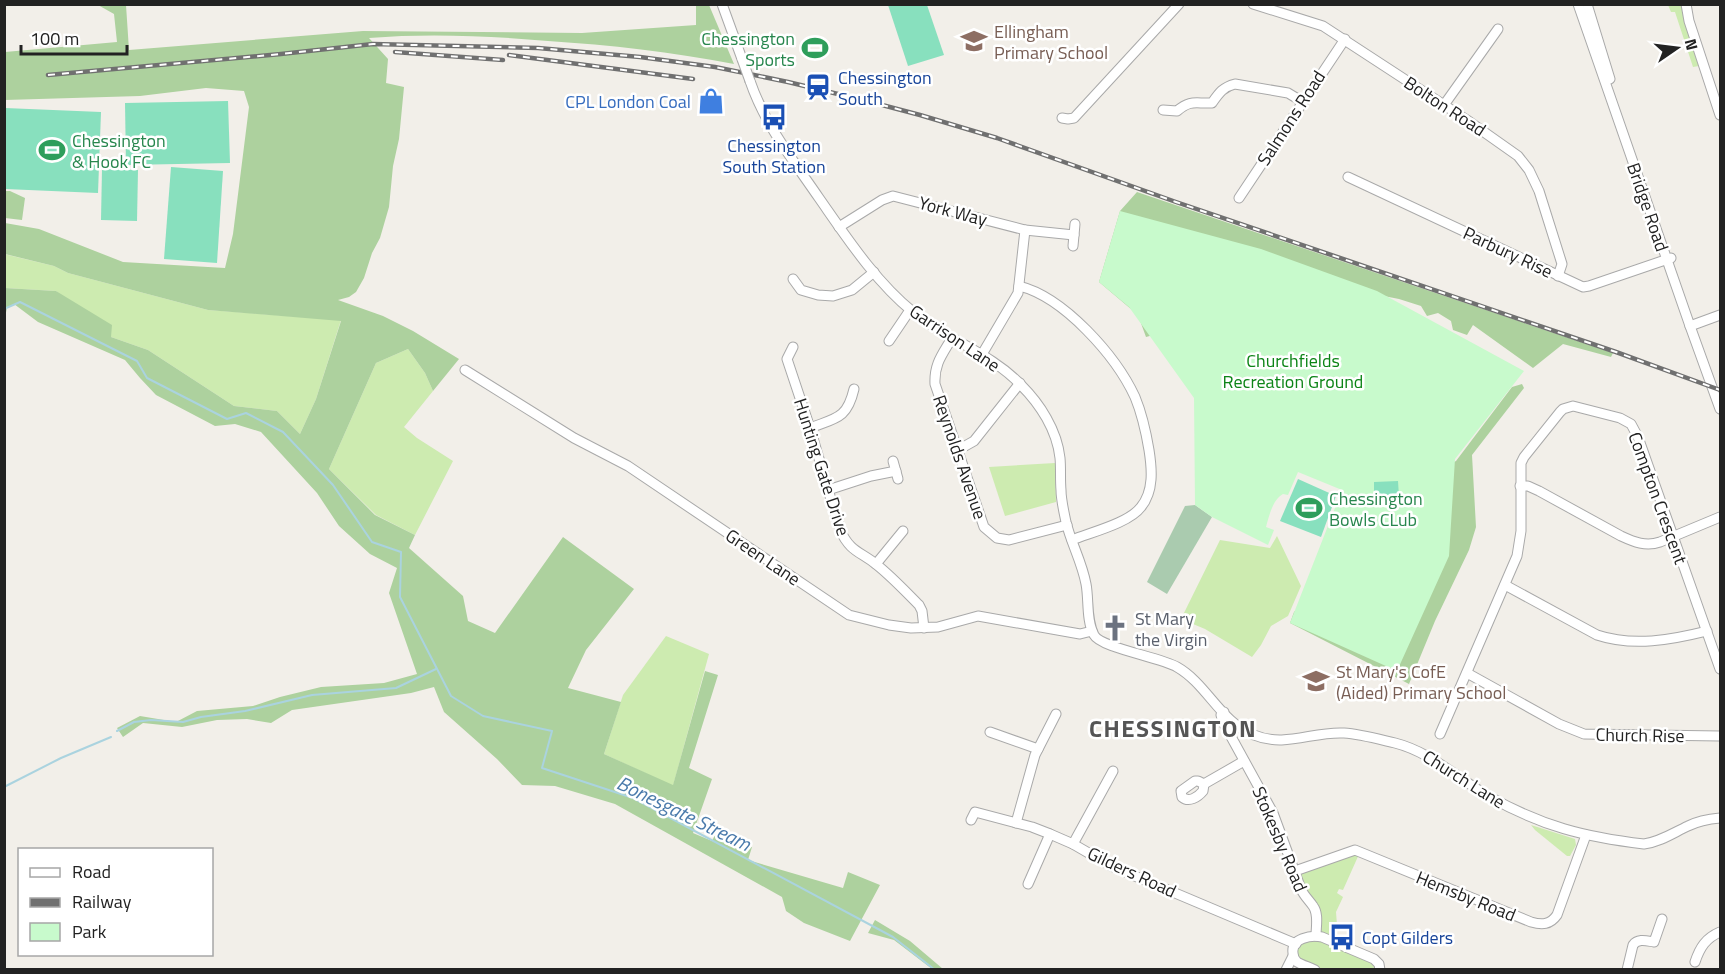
<svg xmlns="http://www.w3.org/2000/svg" width="1725" height="974" font-family="'Titillium Web',sans-serif">
	<rect width="100%" height="100%" fill="#f2efe9"/>
	<!-- grass -->
	<g fill="#cdebb0">
		<path d="M1668 5H1681L1699 66 1693 67 1675 12H1671Z"/>
		<path d="M4 254 54 266 68 273 208 310 341 320 316 399 300 434 277 411 234 406 148 350 111 337 56 291 5 288Z"/>
		<path d="M408 349 425 373 433 391 404 427 417 438 453 461 415 535 376 515 329 469 376 363Z"/>
		<path d="M1055 463 1056 502 1005 516 989 467Z"/>
		<path d="M1277 536 1301 586 1288 616 1271 626 1261 645 1252 657 1205 629 1181 619 1220 540 1270 548Z"/>
		<path d="M666 636 709 654 673 786 604 754 623 695Z"/>
		<path d="M1531 825 1575 839 1576 845 1570 856H1567L1535 830Z"/>
		<path d="M1360 852 1343 890 1339 889 1337 893 1343 897 1336 912 1337 925 1331 940 1374 959 1380 969H1315L1298 962 1293 948 1315 936 1317 918 1295 871Z"/>
	</g>
	<!-- forest -->
	<g fill="#add19e">
		<path d="M98 5H126L129 50 363 31 582 33 696 25V5H709L734 64C672 52 610 45 548 41 489 36 429 33 369 38L388 59 386 83 404 87 399 139 393 166 389 207 380 238 372 253 364 278 356 292 349 297 338 300 383 316 413 331 459 359 433 391 425 373 408 349 376 363 329 469 375 515 415 535 409 548 463 596 468 621 495 633 563 537 634 589 586 650 568 688 621 702 604 754 673 785 705 671 718 675 689 768 712 779 693 833 712 841 715 835 752 847 748 860 843 888 848 872 880 885 850 941 804 923 786 911 782 897 615 804 555 786 522 785 497 759 444 712 434 687 411 693 292 710 271 723 247 719 217 720 182 727 143 723 123 737 117 728 140 716 176 722 197 711 253 706 280 697 321 687 384 683 417 674 389 593 397 568 370 554 339 526 317 493 261 432 235 424 215 426 156 395 140 378 125 360 38 322 14 304 7 308 5 317V288L56 291 112 325 111 337 148 350 234 406 277 411 300 434 316 399 341 321 208 310 68 273 54 266 5 254V223L39 229 123 262 225 268 233 234 249 107 244 91 206 88 140 96 5 100V52L117 42 114 14Z"/>
		<path d="M5 191H10L25 198 22 220 5 218Z"/>
		<path d="M1137 192 1613 353 1611 357 1563 344 1533 368 1473 325 1467 335 1453 330 1451 321 1438 313 1427 316 1421 306 1399 299 1333 286 1146 337 1138 315 1099 282 1120 211Z"/>
		<path d="M1522 384 1524 388 1472 455 1476 527 1469 550 1435 621 1409 684 1290 623 1294 612 1431 475 1456 461 1512 387Z"/>
		<path d="M875 920 910 941 943 969H932L894 940 868 933Z"/>
	</g>
	<!-- cemetery -->
	<path fill="#aacbaf" d="M1195 505 1212 517 1167 594 1147 582 1185 506Z"/>
	<!-- park -->
	<path fill="#c8facc" d="M1120 211 1261 249 1377 291 1524 371 1455 459 1449 556 1397 671 1290 623 1342 490 1298 472 1288 495 1283 494C1273 499 1269 516 1266 527L1274 530 1268 545 1212 517 1195 505 1194 398 1129 307 1099 282Z"/>
	<!-- pitch -->
	<g fill="#88e0be">
		<path d="M888 5H927L944 55 908 66Z"/>
		<path d="M228 101 230 163 126 165 125 103Z"/>
		<path d="M5 108 101 112 98 193 5 189Z"/>
		<path d="M171 167 223 171 217 263 164 259Z"/>
		<path d="M102 169 138 170 137 221 101 220Z"/>
		<path d="M1298 479 1336 496 1321 537 1280 521Z"/>
		<path d="M1398 481 1399 497H1374V482Z"/>
	</g>
	<g fill="none" stroke-linecap="round" stroke-linejoin="round">
		<!-- stream -->
		<g stroke="#aad3df" stroke-width="2">
			<path d="M4 309 20 302 137 361 147 378 227 419 246 413 283 432 333 485 372 542 401 552 400 597 451 696 483 716 552 731 542 768 633 798 893 937 935 970"/>
			<path d="M117 731 134 722 151 720 183 722 201 717 245 711 312 695 396 688 436 669"/>
			<path d="M4 787 61 758 111 737"/>
		</g>
		<!-- minor casing -->
		<g stroke="#a9a9a9" stroke-width="11">
			<g id="minor">
				<path d="M722 4 742 59"/>
				<path d="M1253 4 1323 26 1467 120 1518 156 1529 170 1539 191 1562 264 1558 276"/>
				<path d="M1578 4 1690 326 1720 409"/>
				<path d="M1587 4 1610 79"/>
				<path d="M1686 4 1689 21 1720 115"/>
				<path d="M750 81C765 125 793 160 819 198 847 238 875 281 913 312 947 340 991 353 1021 385 1040 404 1057 430 1060 458 1061 468 1060 479 1061 490 1061 500 1064 512 1066 522 1071 543 1082 562 1086 584 1089 599 1086 620 1094 635 1101 648 1160 657 1177 667 1207 684 1221 723 1254 735 1285 748 1313 731 1344 733 1360 734 1378 739 1395 743 1431 752 1458 779 1490 797 1542 826 1584 837 1644 844 1660 842 1673 833 1688 826 1698 821 1709 819 1720 818"/>
				<path d="M1444 105 1498 29"/>
				<path d="M1163 110 1177 111C1191 99 1196 104 1212 103 1219 93 1223 87 1235 84L1288 93 1303 102"/>
				<path d="M1062 118 1068 119 1074 118 1179 4"/>
				<path d="M1348 177 1583 287 1589 286 1671 258"/>
				<path d="M1239 198 1345 39"/>
				<path d="M839 227 882 200 893 196 1025 230 1074 235"/>
				<path d="M1073 246 1075 224"/>
				<path d="M793 279 801 290 818 295 833 296 852 290 874 272"/>
				<path d="M1019 286C1064 297 1116 356 1135 397 1142 414 1146 432 1149 450 1152 469 1154 491 1141 507 1129 523 1092 532 1072 540"/>
				<path d="M1690 326 1720 315"/>
				<path d="M952 338C942 355 934 364 935 384L984 527 997 538 1009 540 1067 525"/>
				<path d="M889 341 910 310"/>
				<path d="M793 347 787 359 810 428 840 530C851 553 860 551 877 565 892 577 906 592 919 605L922 611 924 628"/>
				<path d="M981 356 1018 293 1025 230"/>
				<path d="M465 370 574 438 628 466 849 615 889 625 911 628 938 627 978 616 1080 634 1092 631"/>
				<path d="M810 428C836 418 847 419 854 389"/>
				<path d="M958 450 974 441 1020 383"/>
				<path d="M893 461 898 479"/>
				<path d="M1520 486H1528L1539 491 1621 536C1634 542 1646 547 1660 542L1720 517"/>
				<path d="M828 490 871 476 896 471"/>
				<path d="M876 564 903 531"/>
				<path d="M1505 585 1597 635C1633 647 1671 640 1707 631"/>
				<path d="M1467 673 1559 724 1584 734 1720 736"/>
				<path d="M1224 712 1221 715 1223 722 1273 813 1301 889C1304 896 1309 900 1313 906 1319 914 1316 926 1316 936"/>
				<path d="M990 732 1038 749"/>
				<path d="M1440 734 1517 556 1521 531V463L1524 457 1560 412 1563 409 1573 406 1620 418 1631 424 1638 437 1720 669"/>
				<path d="M1195 781H1198L1204 784 1203 791C1198 797 1189 803 1182 797L1181 791Z"/>
				<path d="M1204 784 1244 761"/>
				<path d="M971 820 975 812 1032 827 1050 834 1073 844 1111 866 1296 944"/>
				<path d="M1016 823 1035 755 1056 714"/>
				<path d="M1073 844 1113 771"/>
				<path d="M1295 871 1355 850 1531 922C1542 925 1550 925 1557 915L1586 835"/>
				<path d="M1028 884 1050 834"/>
				<path d="M1695 962C1700 947 1706 938 1720 932"/>
				<path d="M1286 970 1293 956"/>
				<path d="M1315 970C1309 967 1302 965 1297 962 1295 960 1293 956 1293 953 1291 938 1311 935 1322 937L1374 959 1379 964 1380 970"/>
				<path d="M1627 970 1633 945C1638 938 1647 941 1654 942L1662 919"/>
			</g>
		</g>
		<!-- minor -->
		<use href="#minor" stroke="#fff" stroke-width="9"/>
		<!-- rail casing -->
		<g stroke="#707070" stroke-width="4.5">
			<g id="rail">
				<path d="M395 52 503 60"/>
				<path d="M509 55 693 79"/>
				<path d="M48 75 281 54 373 44 538 48 640 57 715 67 788 82 867 101 920 115 997 138 1176 202 1616 352 1720 390"/>
			</g>
		</g>
		<!-- rail -->
		<use href="#rail" stroke="#fff" stroke-width="2" stroke-dasharray="7" stroke-linecap="butt"/>
		<!-- minor-bridge casing -->
		<g stroke="#a9a9a9" stroke-width="11" stroke-linecap="butt">
			<path id="minor-bridge" d="M742 59 750 81"/>
		</g>
		<!-- minor-bridge -->
		<use href="#minor-bridge" stroke="#fff" stroke-width="9"/>
	</g>
	<!-- icons -->
	<defs>
		<g id="school-bare" transform="scale(2.07)"><path d="M0-5L7-2L0 1L-7-2ZM-4 1L0 2.5L4 1V4Q0 6-4 4Z" fill="#8d6e63" stroke="#fff" stroke-width="2.5" paint-order="stroke"/></g>
		<g id="stadium-bare" transform="scale(2.07)"><path d="M0-5a6.5 5 0 1 0 0 10a6.5 5 0 1 0 0-10ZM-3.5-1.8h7v3.6h-7Z" fill="#2e9e5b" stroke="#fff" stroke-width="2.5" paint-order="stroke"/></g>
		<g id="station-bare" transform="scale(2.07)"><path d="M-3-6H3Q5-6 5-4V2Q5 4 3 4L4.5 6H3L1.5 4h-3L-3 6H-4.5L-3 4Q-5 4-5 2V-4Q-5-6-3-6ZM-3.5-4v3h7v-3ZM-3.5 1v1.5H-2V1ZM2 1v1.5H3.5V1Z" fill="#1a4fb4" stroke="#fff" stroke-width="2.5" paint-order="stroke"/></g>
		<g id="shop-bare" transform="scale(2.07)"><path d="M-5-2.5h2.3a2.7 3.5 0 0 1 5.4 0H5L5.5 6h-11ZM-1.5-2.5h3a1.5 2.3 0 0 0-3 0Z" fill="#3f7fe0" stroke="#fff" stroke-width="2.5" paint-order="stroke"/></g>
		<g id="bus-bare" transform="scale(2.07)"><path d="M-5-6H5V4H4V6H2V4H-2V6H-4V4H-5ZM-3.5-4V0h7V-4ZM-3.5 1.2v1.5H-2V1.2ZM2 1.2v1.5H3.5V1.2Z" fill="#1a4fb4" stroke="#fff" stroke-width="2.5" paint-order="stroke"/></g>
		<g id="church-bare" transform="scale(2.07)"><path d="M-1.2-6h2.4v3.5h3.3v2.4h-3.3V6h-2.4V-.1h-3.3v-2.4h3.3Z" fill="#6b7280" stroke="#fff" stroke-width="2.5" paint-order="stroke"/></g>
	</defs>
	<g fill-rule="evenodd">
		<use href="#school-bare" x="974" y="41"/>
		<use href="#stadium-bare" x="815" y="48"/>
		<use href="#station-bare" x="818" y="87"/>
		<use href="#shop-bare" x="711" y="101"/>
		<use href="#bus-bare" x="774" y="117"/>
		<use href="#stadium-bare" x="52" y="150"/>
		<use href="#stadium-bare" x="1309" y="508"/>
		<use href="#church-bare" x="1115" y="628"/>
		<use href="#school-bare" x="1316" y="681"/>
		<use href="#bus-bare" x="1342" y="937"/>
	</g>
	<g text-anchor="middle" dominant-baseline="central" stroke-width="5" stroke-linejoin="round" paint-order="stroke">
		<!-- education labels -->
		<g font-size="18" fill="#785e54" stroke="#fff" text-anchor="start">
			<text x="994" y="31">Ellingham<tspan x="994" dy="21">Primary School</tspan></text>
			<text x="1336" y="671">St Mary's CofE<tspan x="1336" dy="21">(Aided) Primary School</tspan></text>
		</g>
		<!-- leisure labels -->
		<g font-size="18" fill="#27864d" stroke="#fff" text-anchor="start">
			<text x="795" y="38" text-anchor="end">Chessington<tspan x="795" dy="21">Sports</tspan></text>
			<text x="72" y="140">Chessington<tspan x="72" dy="21">&amp; Hook FC</tspan></text>
			<text x="1329" y="498">Chessington<tspan x="1329" dy="21">Bowls CLub</tspan></text>
		</g>
		<!-- transit labels -->
		<g font-size="18" fill="#164399" stroke="#fff" text-anchor="start">
			<text x="838" y="77">Chessington<tspan x="838" dy="21">South</tspan></text>
			<text x="774" y="145" text-anchor="middle">Chessington<tspan x="774" dy="21">South Station</tspan></text>
			<text x="1362" y="937">Copt Gilders</text>
		</g>
		<!-- shop labels -->
		<g font-size="18" fill="#366cbe" stroke="#fff" text-anchor="end">
			<text x="691" y="101">CPL London Coal</text>
		</g>
		<!-- street labels -->
		<g font-size="18" fill="#222" stroke="#fff">
			<text transform="translate(1445 106) rotate(33)">Bolton Road</text>
			<text transform="translate(1291 118) rotate(-57)">Salmons Road</text>
			<text transform="translate(1648 207) rotate(71)">Bridge Road</text>
			<text transform="translate(953 211) rotate(15)">York Way</text>
			<text transform="translate(1508 252) rotate(25)">Parbury Rise</text>
			<text transform="translate(955 338) rotate(34)">Garrison Lane</text>
			<text transform="translate(960 457) rotate(71)">Reynolds Avenue</text>
			<text transform="translate(822 467) rotate(72)">Hunting Gate Drive</text>
			<text transform="translate(1658 498) rotate(70)">Compton Crescent</text>
			<text transform="translate(763 557) rotate(34)">Green Lane</text>
			<text transform="translate(1640 735) rotate(1)">Church Rise</text>
			<text transform="translate(1464 779) rotate(32)">Church Lane</text>
			<text transform="translate(1280 839) rotate(67)">Stokesby Road</text>
			<text transform="translate(1132 872) rotate(25)">Gilders Road</text>
			<text transform="translate(1466 896) rotate(22)">Hemsby Road</text>
		</g>
		<!-- park labels -->
		<g font-size="18" fill="#0c8416" stroke="#fff">
			<text x="1293" y="360">Churchfields<tspan x="1293" dy="21">Recreation Ground</tspan></text>
		</g>
		<!-- worship labels -->
		<g font-size="18" fill="#5b616d" stroke="#fff" text-anchor="start">
			<text x="1135" y="618">St Mary<tspan x="1135" dy="21">the Virgin</tspan></text>
		</g>
		<!-- water labels -->
		<g font-size="20" font-style="italic" fill="#4a7aab" stroke="#fff">
			<text transform="translate(684 813) rotate(26)">Bonesgate Stream</text>
		</g>
		<!-- district labels -->
		<g font-size="24" font-weight="bold" letter-spacing="1.5" fill="#555" stroke="#fff">
			<text x="1173" y="728">CHESSINGTON</text>
		</g>
	</g>
	<!-- border -->
	<rect width="1725" height="974" fill="none" stroke="#222222" stroke-width="12"/>
	<!-- legend -->
	<rect x="18" y="848" width="195" height="108" fill="#ffffff" stroke="#a7a7a7" stroke-width="1.5"/>
	<rect x="30" y="868" width="30" height="9" fill="#ffffff" stroke="#a7a7a7" stroke-width="1.5"/>
	<text x="72" y="878" font-size="18" fill="#222222">Road</text>
	<rect x="30" y="898" width="30" height="9" fill="#707070" stroke="#a7a7a7" stroke-width="1.5"/>
	<text x="72" y="908" font-size="18" fill="#222222">Railway</text>
	<rect x="30" y="923" width="30" height="18" fill="#c8facc" stroke="#a7a7a7" stroke-width="1.5"/>
	<text x="72" y="938" font-size="18" fill="#222222">Park</text>
	<!-- north arrow -->
	<g transform="translate(1677 48) rotate(76)" stroke="#ffffff" stroke-width="4.5" paint-order="stroke">
	<path d="M0-4.5L10 22L0 15L-10 22Z" fill="#222222"/>
	<text y="-9" font-size="16" font-weight="bold" text-anchor="middle" fill="#222222">N</text>
	</g>
	<!-- scale -->
	<path d="M21 45v9h106v-9" fill="none" stroke="#222222" stroke-width="3"/>
	<text x="30" y="45" font-size="18" fill="#222222" stroke="#ffffff" stroke-width="4.5" paint-order="stroke">100 m</text>
</svg>
